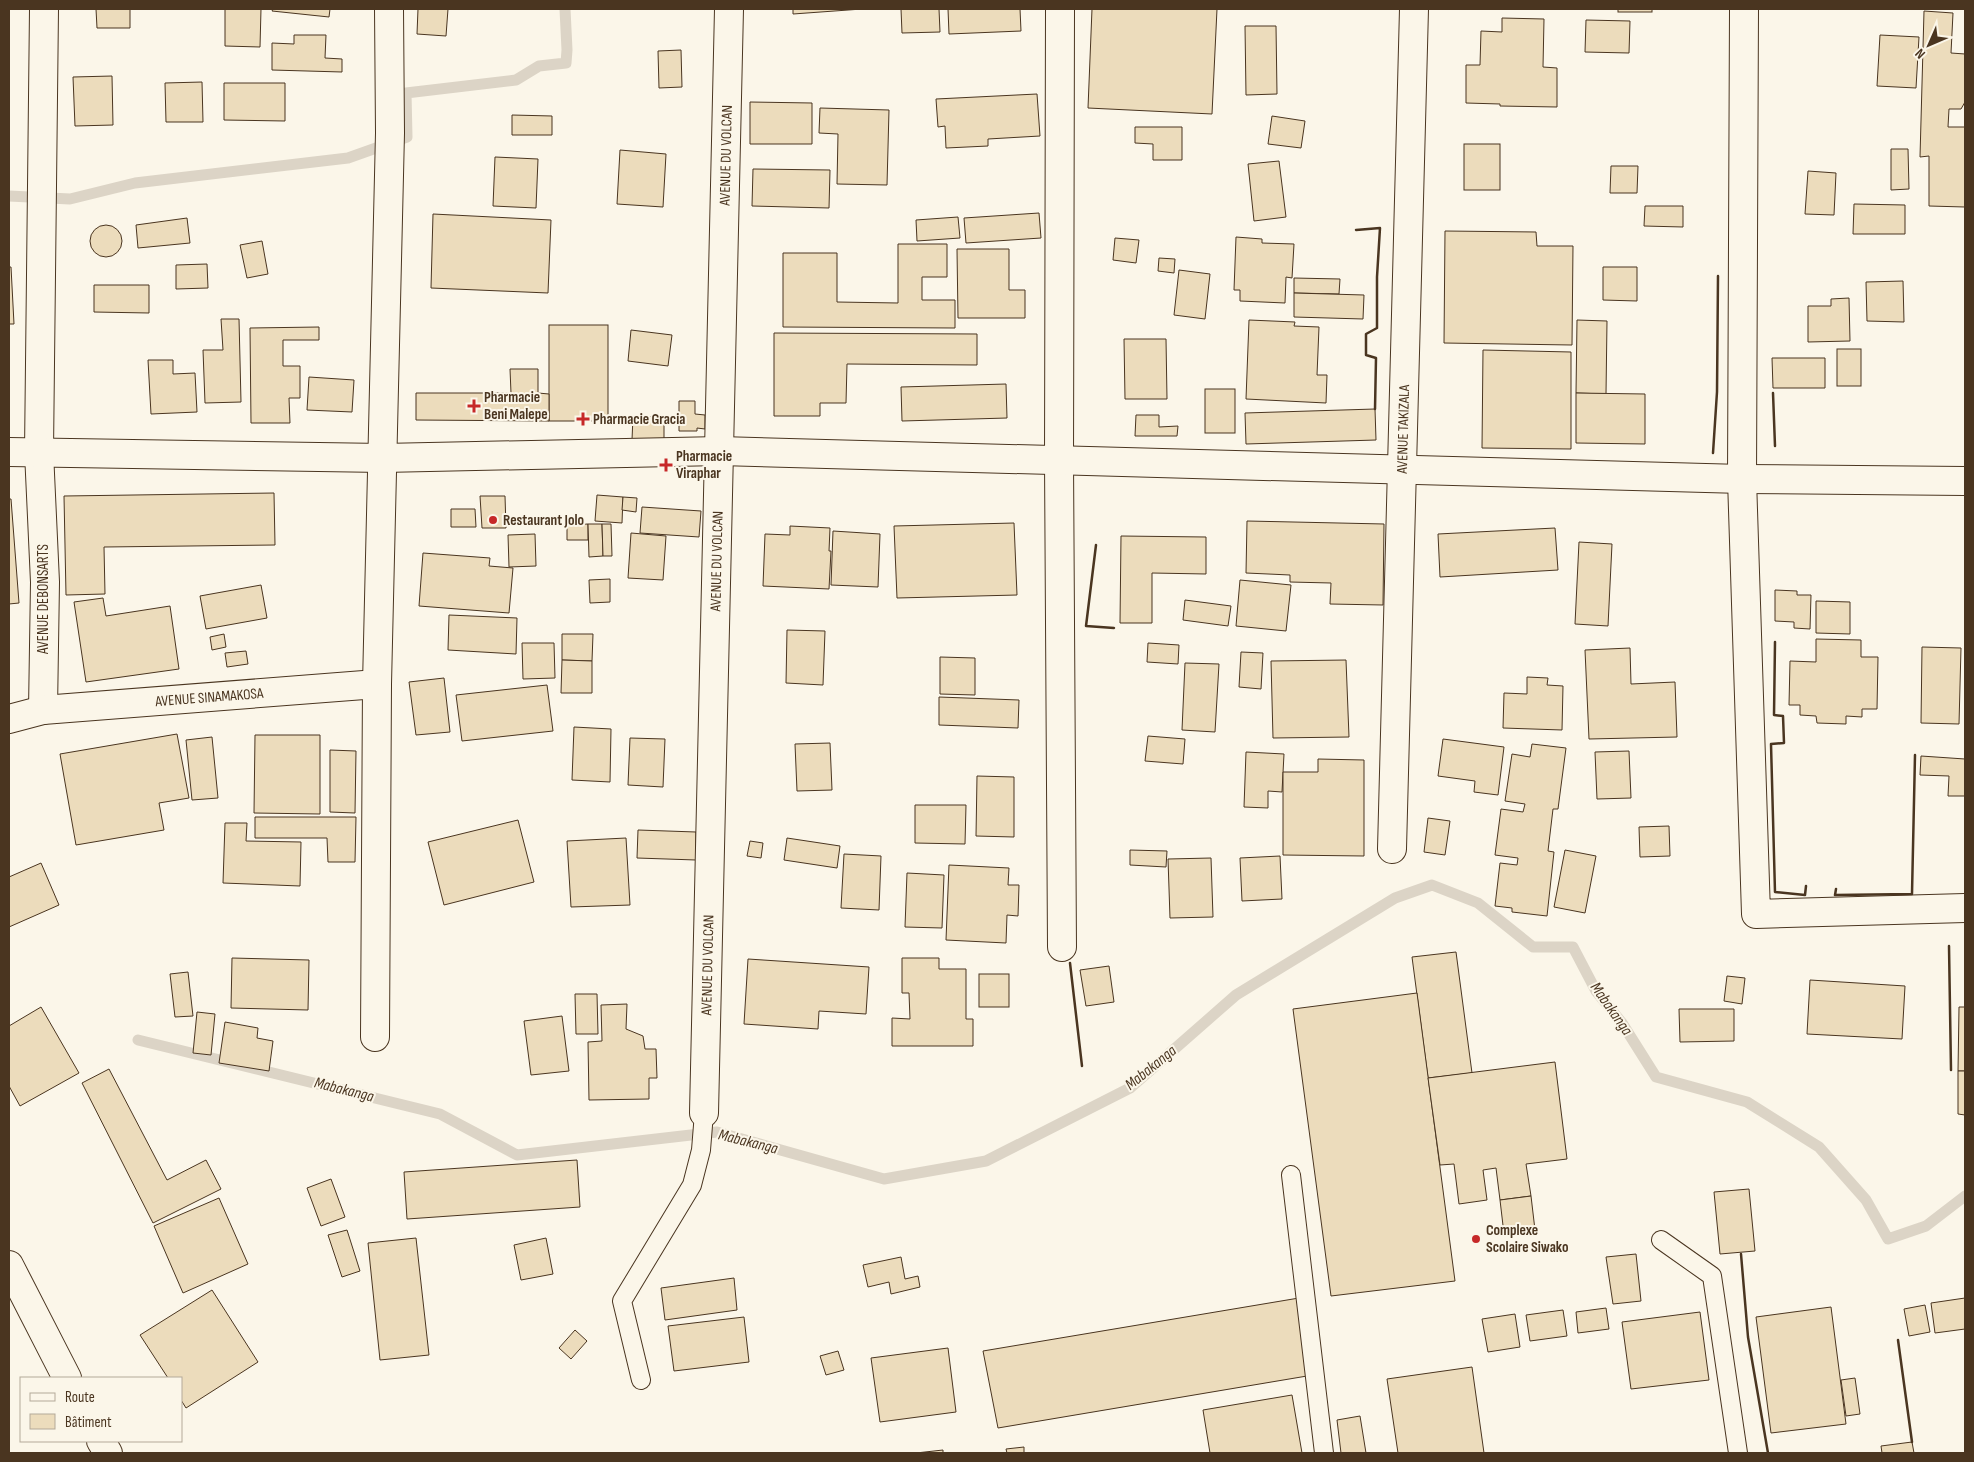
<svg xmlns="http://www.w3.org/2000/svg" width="1974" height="1462" font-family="'Sofia Sans Condensed',sans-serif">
	<rect width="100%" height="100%" fill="#fbf6e9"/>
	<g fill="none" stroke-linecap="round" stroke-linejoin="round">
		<!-- stream -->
		<g stroke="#dcd4c6" stroke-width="11">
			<path d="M9 196 70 199 135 183 348 158 407 137 406 93 516 80 539 66 566 63 567 50 565 9"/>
			<path d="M138 1040 440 1114 517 1155 717 1132 884 1179 986 1161 1130 1088 1236 995 1395 898 1432 885 1478 903 1533 947H1573L1596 991 1622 1023 1656 1077 1747 1102 1819 1147 1866 1200 1888 1239 1926 1226 1965 1196"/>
		</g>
	</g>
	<!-- building -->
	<g fill="#ecdcbc" stroke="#4a3520">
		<path d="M96 9H130V28H97Z"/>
		<path d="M225 9H261L260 47 225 46Z"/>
		<path d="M273 9H330L329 17 272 11Z"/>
		<path d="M418 9H448L446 36 417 34Z"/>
		<path d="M793 9H862L793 14Z"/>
		<path d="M901 9H939L940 32 902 33Z"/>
		<path d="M948 9H1020L1021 31 949 34Z"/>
		<path d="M1092 9H1217L1212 114 1088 108Z"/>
		<rect x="1618" y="9" width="34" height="3"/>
		<path d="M1924 11 1953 13 1951 53 1965 54V102L1961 109H1949L1948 127H1965V207L1929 206V156L1920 157Z"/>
		<path d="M1502 18 1544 19 1543 67 1557 68V107L1500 106V104L1466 103V65H1480L1481 31 1502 32Z"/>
		<path d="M1586 20 1630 21 1629 53 1585 52Z"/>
		<path d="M1245 26H1276L1277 94 1246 95Z"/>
		<path d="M294 35H326L325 58 342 59V72L272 70V43L294 44Z"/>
		<path d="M1880 35 1919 37 1916 88 1877 86Z"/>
		<path d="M681 50 682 87 659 88 658 51Z"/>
		<path d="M112 76 113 125 75 126 73 77Z"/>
		<path d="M202 82 203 122H166L165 83Z"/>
		<path d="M224 83H285V121L224 120Z"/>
		<path d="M1037 94 1040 136 988 139V146L946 148 945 126 938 127 936 99Z"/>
		<path d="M750 102 812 103V144H750Z"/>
		<path d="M820 108 889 110 887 185 837 184 838 134 819 133Z"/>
		<path d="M512 115 552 116V135H512Z"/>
		<path d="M1272 116 1305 121 1301 148 1268 144Z"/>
		<path d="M1135 127H1182V160H1153V144L1135 143Z"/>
		<rect x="1464" y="144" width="36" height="46"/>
		<path d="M1891 149H1908L1909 189 1891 190Z"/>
		<path d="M620 150 666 154 663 207 617 204Z"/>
		<path d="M495 157 538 159 536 208 493 206Z"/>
		<path d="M1279 161 1286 217 1254 221 1248 164Z"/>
		<path d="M1611 166H1638L1637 193H1610Z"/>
		<path d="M753 169 830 170 829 208 752 206Z"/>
		<path d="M1808 171 1836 173 1834 215 1805 214Z"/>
		<path d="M1854 204 1905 205V234H1853Z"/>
		<path d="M1645 206H1683V227L1644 226Z"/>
		<path d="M1039 213 1041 238 966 243 964 218Z"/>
		<path d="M433 214 551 220 548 293 431 288Z"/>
		<path d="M958 217 960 238 917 241 916 220Z"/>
		<path d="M187 218 190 243 138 248 136 225Z"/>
		<circle cx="106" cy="241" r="16"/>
		<path d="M1445 231 1536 232 1537 246H1573L1572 345 1444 343Z"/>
		<path d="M1236 237 1262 239V243L1294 244 1292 278 1286 277 1285 303 1240 301V290H1234Z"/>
		<path d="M1115 238 1139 240 1136 263 1113 260Z"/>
		<path d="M262 241 268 274 247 278 240 245Z"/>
		<path d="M898 244H947V277H922V300H955V328L783 327V253H837V302L898 303Z"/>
		<path d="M957 249H1009V290H1025V318H958Z"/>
		<path d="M1159 258 1175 259 1174 273 1158 271Z"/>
		<path d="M207 264 208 288 176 289V265Z"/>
		<path d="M9 267H11L14 324H9Z"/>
		<path d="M1603 267H1637V301L1603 300Z"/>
		<path d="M1179 270 1210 274 1205 319 1174 315Z"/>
		<path d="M1294 278 1340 279 1339 294 1294 293Z"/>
		<path d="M1903 281 1904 322 1867 321 1866 282Z"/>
		<path d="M94 285H149V313L94 312Z"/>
		<path d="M1294 293 1364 295 1363 319 1294 317Z"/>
		<path d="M1849 298 1850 341 1808 342V306H1831V299Z"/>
		<path d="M221 319H239L241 402 205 403 203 350H223Z"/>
		<path d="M1249 320 1295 322 1294 326 1319 327 1317 375H1327L1326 403 1246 399Z"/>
		<path d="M1577 320 1607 321 1606 394 1576 393Z"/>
		<rect x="549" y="325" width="59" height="96"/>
		<path d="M319 327V340H283V366H300V398H289L290 423H251L250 328Z"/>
		<path d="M631 330 672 335 668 366 628 361Z"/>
		<path d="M774 333 977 334V365L847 364 846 403H820V416H774Z"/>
		<path d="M1124 339H1166L1167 399H1125Z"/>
		<rect x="1837" y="349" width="24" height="37"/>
		<path d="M1483 350 1571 352V449L1482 448Z"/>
		<path d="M1772 358H1825V388H1773Z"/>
		<path d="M148 360H173V374L195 373 197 412 151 414Z"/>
		<path d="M510 369H538V393L549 394V421L416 420V393H511Z"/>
		<path d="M309 377 354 380 352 412 307 410Z"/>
		<path d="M1006 384 1007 418 902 421 901 387Z"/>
		<rect x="1205" y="389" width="30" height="44"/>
		<path d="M1576 393 1645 394V444L1576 443Z"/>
		<path d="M679 401H695V414L705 415V429L697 428V431H679Z"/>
		<path d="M1375 409 1376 440 1246 444 1245 413Z"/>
		<path d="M1136 415H1159V427L1178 426 1177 436H1135Z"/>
		<path d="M633 416 664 417V441L632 440Z"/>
		<path d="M274 493 275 545 104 547 105 594 66 595 64 496Z"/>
		<path d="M597 495 623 497 622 523 595 521Z"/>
		<path d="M480 496H505L506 528H482Z"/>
		<path d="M623 497 637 498 636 512 622 510Z"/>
		<path d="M9 499H11L19 603 9 604Z"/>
		<path d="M642 507 701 511 699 537 640 533Z"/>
		<path d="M451 509H475L476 527H451Z"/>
		<path d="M1247 521 1384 524 1383 605 1330 604 1331 583 1290 582V575L1246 573Z"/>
		<path d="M1014 523 1017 595 897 598 894 526Z"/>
		<path d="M588 524V540H567V525Z"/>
		<path d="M588 524H602L603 556 589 557Z"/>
		<path d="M602 524H611L612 556H603Z"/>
		<path d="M790 526 830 528 829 551H831L829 589 763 586 765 534 790 535Z"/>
		<path d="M1555 528 1558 570 1440 577 1438 534Z"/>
		<path d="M833 531 880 534 878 587 831 585Z"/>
		<path d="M631 533 666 536 663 580 628 578Z"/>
		<path d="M535 534 536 566 509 567 508 535Z"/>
		<path d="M1121 536 1206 537V574L1152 573V623H1120Z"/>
		<path d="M1579 542 1612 544 1608 626 1575 624Z"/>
		<path d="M423 553 490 558 489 566 513 568 509 613 419 606Z"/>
		<path d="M610 579V602L590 603 589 580Z"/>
		<path d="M1240 580 1291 585 1286 631 1236 626Z"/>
		<path d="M261 585 267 618 206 629 200 596Z"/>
		<path d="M1775 590 1797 591V595H1811L1810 629 1794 628V622L1775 621Z"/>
		<path d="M103 598 106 616 170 606 179 669 86 682 74 602Z"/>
		<path d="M1185 600 1231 606 1228 626 1183 620Z"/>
		<path d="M1816 601 1850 602V634L1816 633Z"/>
		<path d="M449 615 517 618 516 654 448 650Z"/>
		<path d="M787 630 825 631 823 685 786 683Z"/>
		<path d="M224 634 226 647 212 650 210 637Z"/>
		<path d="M562 634H593L592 661 562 660Z"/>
		<path d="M1816 639 1861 640V657H1878L1877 709H1862V717L1846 716V724L1817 723 1816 716 1800 715V705H1789L1790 661 1816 662Z"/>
		<path d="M522 643H554L555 678 523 679Z"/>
		<path d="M1148 643 1179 645 1178 664 1147 662Z"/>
		<path d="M1922 647 1961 648 1959 724 1921 723Z"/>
		<path d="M1630 648 1631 684 1675 682 1677 737 1589 739 1585 650Z"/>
		<path d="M246 651 248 664 227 667 225 653Z"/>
		<path d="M1241 652 1263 653 1261 689 1239 687Z"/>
		<path d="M940 657 975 658V695L940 694Z"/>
		<path d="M562 660 592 661V693H561Z"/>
		<path d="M1346 660 1349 737 1273 738 1271 661Z"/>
		<path d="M1185 663 1219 664 1215 732 1182 730Z"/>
		<path d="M1527 677 1548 678 1547 685 1563 686 1562 730 1503 728 1504 693 1527 694Z"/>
		<path d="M444 678 450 732 416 735 409 682Z"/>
		<path d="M547 685 553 731 462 741 456 695Z"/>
		<path d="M939 697 1019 700 1018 728 939 725Z"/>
		<path d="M574 727 611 729 610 782 572 780Z"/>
		<path d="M177 734 189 798 159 803 164 830 76 845 60 754Z"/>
		<path d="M255 735H320V814L254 813Z"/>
		<path d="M1148 736 1185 739 1183 764 1145 761Z"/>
		<path d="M212 737 218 798 192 800 186 740Z"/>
		<path d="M630 738 665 739 663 787 628 785Z"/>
		<path d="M1443 739 1504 747 1498 795 1474 792 1475 781 1438 776Z"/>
		<path d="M830 743 832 790 797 791 795 744Z"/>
		<path d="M1532 744 1566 748 1558 809H1553L1548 851 1554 852 1547 916 1512 912V908L1495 906 1500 863 1517 865 1518 858 1495 855 1501 809 1523 812 1525 804 1505 801 1512 754 1530 757Z"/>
		<path d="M330 750 356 751 355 813 330 812Z"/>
		<path d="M1629 751 1631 798 1597 799 1595 752Z"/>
		<path d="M1246 752 1284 754 1282 792 1268 791V808L1244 807Z"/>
		<path d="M1921 756 1965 759V796H1948L1949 776 1920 775Z"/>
		<path d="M1318 759 1364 760V856L1283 855V772H1318Z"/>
		<path d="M977 776 1014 777V837L976 836Z"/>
		<path d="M915 805H966L965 844 915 843Z"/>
		<path d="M255 817H356L355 862H328L327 838H255Z"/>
		<path d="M1428 818 1450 821 1445 855 1424 852Z"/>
		<path d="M518 820 534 882 444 905 428 842Z"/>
		<path d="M225 823H247L246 841 301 842 300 886 223 883Z"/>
		<path d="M1669 826 1670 856 1640 857 1639 827Z"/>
		<path d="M638 830 696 832V860L637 858Z"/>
		<path d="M626 838 630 905 571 907 567 841Z"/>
		<path d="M787 838 840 846 837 868 784 860Z"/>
		<path d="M750 841 763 843 761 858 747 856Z"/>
		<path d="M1130 850 1167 851 1166 867 1130 865Z"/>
		<path d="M1565 850 1596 856 1585 913 1554 907Z"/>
		<path d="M844 854 881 856 879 910 841 908Z"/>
		<path d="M1280 856 1282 899 1242 901 1240 858Z"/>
		<path d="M1211 858 1213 917 1170 918 1168 859Z"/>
		<path d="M41 863 59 905 9 927V877Z"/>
		<path d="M949 865 1009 868 1008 885H1019L1018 916 1007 915 1006 943 946 940Z"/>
		<path d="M907 873 944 875 942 928 905 927Z"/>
		<path d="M1456 952 1472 1073 1428 1078 1412 957Z"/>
		<path d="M232 958 309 960 308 1010 231 1008Z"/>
		<path d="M902 958H939V969H966V1019H973V1046H892V1018L910 1019 909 993H902Z"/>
		<path d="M748 959 869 967 866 1014 819 1011 818 1029 744 1024Z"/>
		<path d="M1109 966 1114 1002 1086 1006 1080 970Z"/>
		<path d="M188 972 193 1016 175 1017 170 974Z"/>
		<rect x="979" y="974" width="30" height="33"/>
		<path d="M1727 976 1745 978 1742 1004 1724 1001Z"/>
		<path d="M1810 980 1905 986 1902 1039 1807 1034Z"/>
		<path d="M1417 993 1455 1281 1331 1296 1293 1009Z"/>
		<path d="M575 994H597L598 1034H576Z"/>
		<path d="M627 1004 626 1029 643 1036 645 1049H656L657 1078H649V1099L589 1100 588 1042 602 1041 601 1005Z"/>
		<path d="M41 1007 79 1073 20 1106 9 1086V1026Z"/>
		<path d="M1959 1007H1965V1071H1958Z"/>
		<path d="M1679 1009H1734V1041L1680 1042Z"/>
		<path d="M197 1012 215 1014 211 1055 193 1053Z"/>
		<path d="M562 1016 569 1071 531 1075 524 1021Z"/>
		<path d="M225 1022 258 1028 257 1038 273 1041 269 1071 219 1063Z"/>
		<path d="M1555 1062 1567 1159 1526 1164 1531 1196 1500 1200 1496 1168 1483 1170 1487 1200 1459 1204 1454 1164 1440 1165 1428 1078Z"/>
		<path d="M109 1069 167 1180 206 1160 221 1189 153 1223 82 1083Z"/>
		<path d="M1958 1071H1965V1115L1958 1114Z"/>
		<path d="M577 1160 580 1207 407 1219 404 1172Z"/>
		<path d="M331 1179 345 1217 321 1226 307 1188Z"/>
		<path d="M1749 1189 1755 1251 1720 1254 1714 1192Z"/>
		<path d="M1531 1196 1535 1230 1504 1234 1500 1200Z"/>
		<path d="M219 1198 248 1264 183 1293 154 1226Z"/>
		<path d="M347 1230 360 1271 342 1277 328 1235Z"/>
		<path d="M416 1238 429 1355 380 1360 368 1243Z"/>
		<path d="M546 1238 553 1274 521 1280 514 1245Z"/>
		<path d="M1636 1254 1641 1301 1613 1304 1606 1257Z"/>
		<path d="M901 1257 905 1279 918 1276 920 1287 891 1294 889 1282 868 1287 863 1265Z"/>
		<path d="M734 1278 737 1310 665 1320 661 1288Z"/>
		<path d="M212 1290 258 1362 186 1408 181 1400V1378H168L140 1335Z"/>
		<path d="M1299 1298 1313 1375 998 1428 983 1351Z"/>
		<path d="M1965 1298V1329L1935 1333 1931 1303Z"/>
		<path d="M1925 1305 1930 1332 1909 1336 1904 1309Z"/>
		<path d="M1831 1307 1846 1424 1771 1433 1756 1317Z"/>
		<path d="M1606 1308 1609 1329 1578 1333 1576 1312Z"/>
		<path d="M1563 1310 1567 1336 1530 1341 1526 1315Z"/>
		<path d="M1700 1312 1709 1380 1631 1389 1622 1322Z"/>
		<path d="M1515 1314 1520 1347 1488 1352 1482 1319Z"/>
		<path d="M744 1317 749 1362 674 1371 668 1326Z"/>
		<path d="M575 1330 587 1341 571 1359 559 1348Z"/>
		<path d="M948 1348 956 1412 880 1422 871 1358Z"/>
		<path d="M838 1351 844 1370 826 1375 820 1356Z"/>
		<path d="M1472 1367 1484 1453H1398L1387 1379Z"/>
		<path d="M1855 1378 1860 1414 1846 1416 1841 1380Z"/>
		<path d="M1292 1395 1302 1453H1210L1203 1410Z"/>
		<path d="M1360 1416 1366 1453H1341L1337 1420Z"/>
		<path d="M1912 1442 1914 1453H1882L1881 1446Z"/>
		<path d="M1024 1447V1453H1007L1006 1449Z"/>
		<path d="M943 1450V1453H916Z"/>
	</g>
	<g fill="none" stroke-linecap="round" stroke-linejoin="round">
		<!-- lane casing -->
		<g stroke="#4a3520" stroke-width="20">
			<g id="lane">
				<path d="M1291 1175 1324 1453"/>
				<path d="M1661 1240 1712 1276 1738 1453"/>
				<path d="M641 1380 622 1301 692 1185 701 1150 704 1113"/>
			</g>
		</g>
		<!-- street casing -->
		<g stroke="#4a3520" stroke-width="30">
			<g id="street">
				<path d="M1060 9 1059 460 1062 947"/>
				<path d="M1744 9 1742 479 1756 914 1965 908"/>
				<path d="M43 710 45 582 39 452 44 9"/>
				<path id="s1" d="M9 719 43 710 377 684"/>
				<path id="s2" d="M1392 849 1414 9"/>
				<path d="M375 1037 377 684 390 133 389 9"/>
				<path id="s3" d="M704 1113 729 9"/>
			</g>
		</g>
		<!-- secondary casing -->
		<g stroke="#4a3520" stroke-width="30">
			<path id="secondary" d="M9 452 383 458 720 451 1742 479 1965 481"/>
		</g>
		<!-- highway casing -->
		<g stroke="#4a3520" stroke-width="30">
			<g id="highway">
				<path d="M9 1265 67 1378"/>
				<path d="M101 1441 108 1453"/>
			</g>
		</g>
		<!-- lane -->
		<use href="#lane" stroke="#fbf6e9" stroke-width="18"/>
		<!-- street -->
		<use href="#street" stroke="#fbf6e9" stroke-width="28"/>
		<!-- secondary -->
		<use href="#secondary" stroke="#fbf6e9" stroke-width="28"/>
		<!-- highway -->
		<use href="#highway" stroke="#fbf6e9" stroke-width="28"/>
		<!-- wall -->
		<g stroke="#4a3520" stroke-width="2.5">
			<path d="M1356 230 1380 228 1377 277V328L1366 334V355L1376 358 1375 409"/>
			<path d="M1773 393 1775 446"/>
			<path d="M1713 453 1717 392 1718 276"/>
			<path d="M1096 545 1086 626 1114 628"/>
			<path d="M1775 642 1774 715 1783 716 1784 743 1771 744 1775 892 1805 895 1806 886"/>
			<path d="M1836 889 1835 895 1912 894 1915 755"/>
			<path d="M1949 946 1951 1070"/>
			<path d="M1070 963 1082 1066"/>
			<path d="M1741 1254 1748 1337 1768 1453"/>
			<path d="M1898 1340 1912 1442"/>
		</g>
	</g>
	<!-- markers -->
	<g fill="#c62828" stroke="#fbf6e9" stroke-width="2">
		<path d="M471.5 398.5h5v5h5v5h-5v5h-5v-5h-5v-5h5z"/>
		<path d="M580.5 411.5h5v5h5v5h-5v5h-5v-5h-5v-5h5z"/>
		<path d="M663.5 457.5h5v5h5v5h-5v5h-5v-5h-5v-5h5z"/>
		<circle cx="493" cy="520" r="5"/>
		<circle cx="1476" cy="1239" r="5"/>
	</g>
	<g text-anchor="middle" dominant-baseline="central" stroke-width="4" stroke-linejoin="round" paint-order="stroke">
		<!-- street labels -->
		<g font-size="15" fill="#4a3520" stroke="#fbf6e9">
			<text stroke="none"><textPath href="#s3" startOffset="958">AVENUE DU VOLCAN</textPath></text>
			<text stroke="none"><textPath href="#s2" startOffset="420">AVENUE TAKIZALA</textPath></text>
			<text stroke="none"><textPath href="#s3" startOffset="552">AVENUE DU VOLCAN</textPath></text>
			<text transform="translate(43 599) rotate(-90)">AVENUE DEBONSARTS</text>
			<text stroke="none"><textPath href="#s1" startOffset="202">AVENUE SINAMAKOSA</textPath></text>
			<text stroke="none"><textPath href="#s3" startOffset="148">AVENUE DU VOLCAN</textPath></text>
		</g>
		<!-- poi labels -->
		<g font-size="15" font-weight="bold" fill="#4a3520" stroke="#fbf6e9" text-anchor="start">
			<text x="484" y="397">Pharmacie<tspan x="484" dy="17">Beni Malepe</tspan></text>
			<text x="593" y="419">Pharmacie Gracia</text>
			<text x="676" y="456">Pharmacie<tspan x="676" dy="17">Viraphar</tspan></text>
			<text x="503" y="520">Restaurant Jolo</text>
			<text x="1486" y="1230">Complexe<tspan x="1486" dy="17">Scolaire Siwako</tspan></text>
		</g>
		<!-- water labels -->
		<g font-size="16" font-style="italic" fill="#4a3520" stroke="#fbf6e9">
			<text transform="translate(1611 1009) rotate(55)">Mabakanga</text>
			<text transform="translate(1151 1068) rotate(-39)">Mabakanga</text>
			<text transform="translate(344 1090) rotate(14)">Mabakanga</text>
			<text transform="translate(748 1142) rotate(14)">Mabakanga</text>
		</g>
	</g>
	<!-- border -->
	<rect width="1974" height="1462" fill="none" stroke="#4a3520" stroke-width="20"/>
	<!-- legend -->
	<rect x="20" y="1377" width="162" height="65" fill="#fbf6e9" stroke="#b4a999"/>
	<rect x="30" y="1393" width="25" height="8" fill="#fbf6e9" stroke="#b4a999"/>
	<text x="65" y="1402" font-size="15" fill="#4a3520">Route</text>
	<rect x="30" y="1414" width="25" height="15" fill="#ecdcbc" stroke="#b4a999"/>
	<text x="65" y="1427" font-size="15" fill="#4a3520">Bâtiment</text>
	<!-- north arrow -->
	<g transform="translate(1929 45) rotate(225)" stroke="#fbf6e9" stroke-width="4" paint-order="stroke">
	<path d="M0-4L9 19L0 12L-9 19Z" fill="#4a3520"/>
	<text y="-8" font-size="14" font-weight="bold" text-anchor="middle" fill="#4a3520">N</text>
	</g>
</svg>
